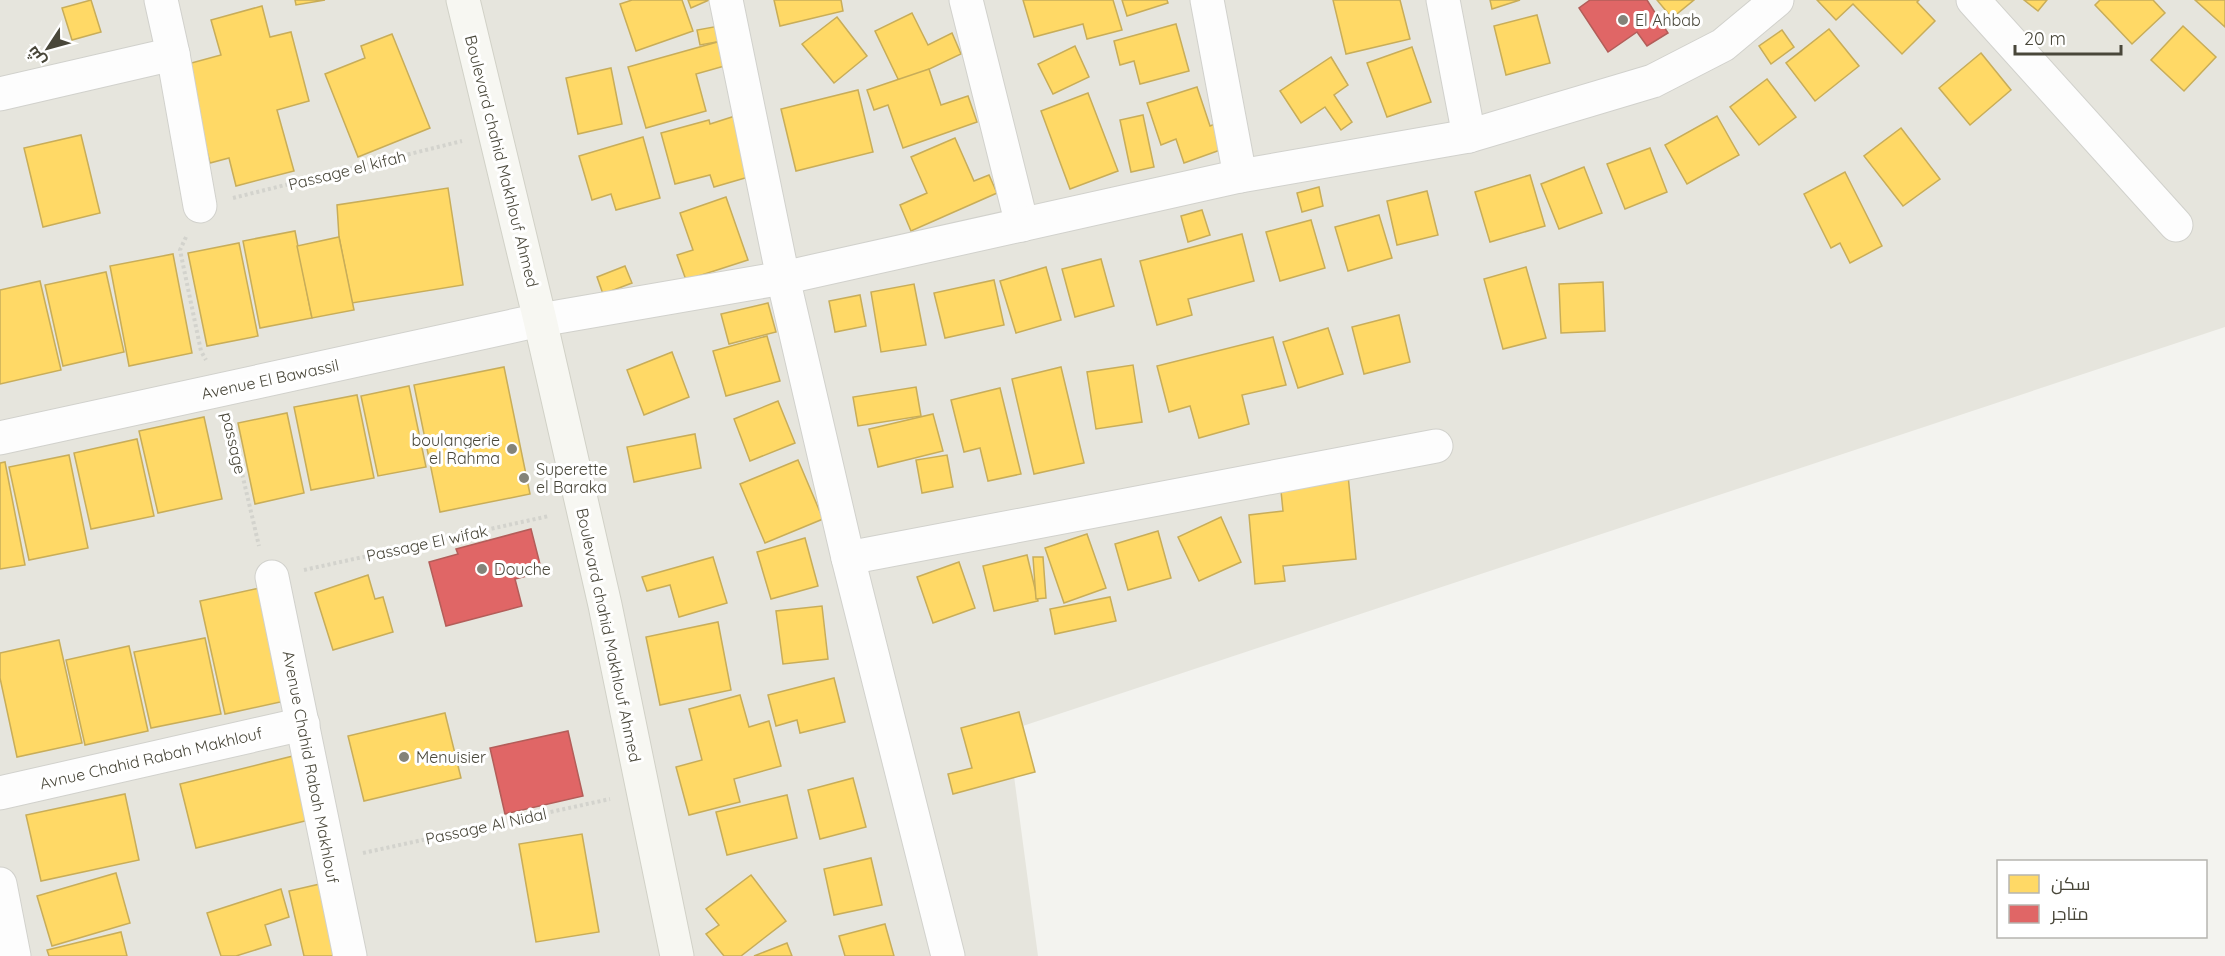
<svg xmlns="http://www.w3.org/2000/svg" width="2225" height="956" font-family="Quicksand,Cairo,sans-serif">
	<rect width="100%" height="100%" fill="#f3f3ef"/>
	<!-- residential -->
	<path fill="#e6e5dd" d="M0 0H2225V327L1008 731 1038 956H0Z"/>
	<!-- homes -->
	<g fill="#ffd966" stroke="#c8ad59" stroke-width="1.5">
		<path d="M91 0 101 32 72 40 62 8Z"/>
		<path d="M295 0H325L296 5Z"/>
		<path d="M632 0H682L693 31 636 51 620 4Z"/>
		<path d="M688 0H709L691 8Z"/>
		<path d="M774 0H841L843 11 780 26Z"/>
		<path d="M1023 0H1113L1122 30 1087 39 1083 24 1034 37Z"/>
		<path d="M1122 0H1167L1168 3 1127 16Z"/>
		<path d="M1333 0H1400L1410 39 1346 54Z"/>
		<path d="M1490 0H1520L1492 9Z"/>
		<path d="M1657 0H1694L1672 18Z"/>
		<path d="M1817 0H1919L1917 2 1935 21 1902 54 1853 4 1836 20Z"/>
		<path d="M2024 0H2047L2038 11Z"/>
		<path d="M2100 0H2153L2165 13 2132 44 2095 5Z"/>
		<path d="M2195 0H2225V27Z"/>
		<path d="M262 6 270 37 291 32 309 101 277 110 294 171 236 186 229 158 210 163 184 65 221 55 211 20Z"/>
		<path d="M912 13 928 45 952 33 961 54 900 83 875 31Z"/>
		<path d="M1537 15 1550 63 1506 75 1494 26Z"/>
		<path d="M837 17 867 56 834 83 802 44Z"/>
		<path d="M1176 24 1189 71 1140 84 1134 61 1120 65 1114 41Z"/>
		<path d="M719 26 722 41 700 45 697 30Z"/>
		<path d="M2183 26 2216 57 2184 91 2151 60Z"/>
		<path d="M1829 29 1859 66 1815 101 1786 63Z"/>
		<path d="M1782 30 1794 47 1771 64 1759 46Z"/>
		<path d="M392 34 430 128 358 157 325 74 365 58 361 46Z"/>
		<path d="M721 41 728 65 696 74 706 111 646 128 628 67Z"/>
		<path d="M1075 46 1089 77 1053 94 1038 64Z"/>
		<path d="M1412 47 1431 102 1387 117 1367 63Z"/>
		<path d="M1981 53 2011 90 1970 125 1939 88Z"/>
		<path d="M1331 57 1348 85 1334 95 1352 122 1341 130 1325 107 1301 123 1280 91Z"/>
		<path d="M611 68 622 124 578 134 566 78Z"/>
		<path d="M929 69 941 105 968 96 977 122 903 148 888 105 874 110 867 90Z"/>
		<path d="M1767 79 1796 117 1759 145 1730 107Z"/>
		<path d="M1197 87 1210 126 1215 124 1223 149 1184 163 1176 139 1161 145 1147 103Z"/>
		<path d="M858 90 873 152 796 171 781 109Z"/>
		<path d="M1088 93 1118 171 1070 189 1041 111Z"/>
		<path d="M1143 115 1154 167 1131 172 1120 120Z"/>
		<path d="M735 116 752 176 714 187 710 175 675 184 661 133 709 120 710 124Z"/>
		<path d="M1717 116 1739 155 1687 184 1665 145Z"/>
		<path d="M1901 128 1940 179 1903 206 1864 156Z"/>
		<path d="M81 135 100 213 43 227 24 148Z"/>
		<path d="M643 137 660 198 616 210 611 194 592 200 579 156Z"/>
		<path d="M955 138 974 181 989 175 997 193 911 231 900 205 927 193 911 157Z"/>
		<path d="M1650 148 1667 192 1625 209 1607 164Z"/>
		<path d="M1584 167 1602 213 1559 229 1541 184Z"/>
		<path d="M1845 172 1882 246 1850 263 1840 243 1831 248 1804 194Z"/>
		<path d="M1530 175 1545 226 1490 242 1475 192Z"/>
		<path d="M1319 187 1323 206 1302 212 1297 193Z"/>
		<path d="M448 188 463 285 352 303 339 237 337 205Z"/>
		<path d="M1427 191 1438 235 1397 245 1387 201Z"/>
		<path d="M726 197 748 260 686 280 677 255 693 250 680 213Z"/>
		<path d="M1202 210 1210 235 1188 242 1181 216Z"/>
		<path d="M1379 215 1392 258 1348 271 1335 227Z"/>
		<path d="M1311 220 1325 268 1280 281 1266 232Z"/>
		<path d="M295 231 312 318 260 328 243 241Z"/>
		<path d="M1242 234 1254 281 1188 299 1192 315 1157 325 1140 261Z"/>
		<path d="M339 237 354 310 312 318 297 246Z"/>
		<path d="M239 243 258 336 207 346 188 253Z"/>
		<path d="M173 254 192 353 129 366 110 266Z"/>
		<path d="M1101 259 1114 306 1075 317 1062 269Z"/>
		<path d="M625 266 632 283 603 294 597 277Z"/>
		<path d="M1046 267 1061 320 1016 333 1000 281Z"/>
		<path d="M1526 267 1546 338 1503 349 1484 279Z"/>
		<path d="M106 272 124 352 63 366 45 285Z"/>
		<path d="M994 280 1004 325 945 338 934 293Z"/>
		<path d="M40 281 61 370 0 384V290Z"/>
		<path d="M1603 282 1605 331 1561 333 1559 284Z"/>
		<path d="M914 284 926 345 881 352 871 292Z"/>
		<path d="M860 295 866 326 835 332 829 301Z"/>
		<path d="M768 303 776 332 729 344 721 314Z"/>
		<path d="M1399 315 1410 362 1364 374 1352 327Z"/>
		<path d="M1328 328 1343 374 1298 388 1283 342Z"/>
		<path d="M767 336 780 381 726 396 713 351Z"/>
		<path d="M1273 337 1286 385 1242 395 1249 424 1199 438 1190 406 1169 412 1157 366Z"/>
		<path d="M672 352 689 397 644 415 627 370Z"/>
		<path d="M1133 365 1142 422 1096 429 1087 372Z"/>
		<path d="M504 367 530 494 440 512 414 385Z"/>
		<path d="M1061 367 1084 463 1034 474 1012 379Z"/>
		<path d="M409 386 426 467 378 476 361 396Z"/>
		<path d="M916 387 921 416 858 426 853 397Z"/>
		<path d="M1000 388 1021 474 988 481 980 448 964 452 951 400Z"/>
		<path d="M357 395 374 478 311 490 294 407Z"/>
		<path d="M778 401 795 443 750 461 734 419Z"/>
		<path d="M287 413 304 493 255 504 238 423Z"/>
		<path d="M933 414 943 451 878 467 869 429Z"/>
		<path d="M204 417 222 499 158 513 139 431Z"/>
		<path d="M695 434 701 468 634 482 627 447Z"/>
		<path d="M137 439 154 516 91 529 74 453Z"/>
		<path d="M69 455 88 548 29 560 9 467Z"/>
		<path d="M947 455 953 487 922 493 916 460Z"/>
		<path d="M798 460 823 519 765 543 740 484Z"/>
		<path d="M5 462 25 565 0 569V463Z"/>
		<path d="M1347 464 1356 559 1283 566 1285 581 1255 584 1249 515 1283 511 1279 471Z"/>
		<path d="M1221 517 1241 562 1199 581 1178 537Z"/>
		<path d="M1158 531 1171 578 1128 590 1115 544Z"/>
		<path d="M1087 534 1106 588 1064 603 1045 548Z"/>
		<path d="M805 538 818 586 771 599 757 552Z"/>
		<path d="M1027 555 1038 601 994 611 983 566Z"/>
		<path d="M713 557 727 603 679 617 670 585 647 591 642 577Z"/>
		<path d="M1033 557H1043L1046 598 1036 599Z"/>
		<path d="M959 562 975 608 933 623 917 577Z"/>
		<path d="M368 575 375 599 383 597 393 632 333 650 315 593Z"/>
		<path d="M269 586 294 699 225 714 200 601Z"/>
		<path d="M1110 597 1116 621 1055 634 1050 609Z"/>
		<path d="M822 606 828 659 783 664 776 611Z"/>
		<path d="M718 622 731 690 660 705 646 637Z"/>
		<path d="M205 638 221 714 151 728 134 652Z"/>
		<path d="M59 640 82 743 17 757 0 678V653Z"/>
		<path d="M129 646 148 731 85 745 66 660Z"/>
		<path d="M834 678 845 722 800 733 797 720 776 726 768 695Z"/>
		<path d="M740 695 749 727 769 721 781 766 734 779 740 802 689 815 676 767 702 760 689 709Z"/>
		<path d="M1019 712 1035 772 953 794 948 774 972 768 961 728Z"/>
		<path d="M445 713 461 778 364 801 348 736Z"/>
		<path d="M297 755 313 819 196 848 180 784Z"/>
		<path d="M853 778 866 827 820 839 808 790Z"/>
		<path d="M125 794 139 860 41 881 26 815Z"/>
		<path d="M787 795 797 838 727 855 716 812Z"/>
		<path d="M582 834 599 932 536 942 519 844Z"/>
		<path d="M871 858 882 905 834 915 824 869Z"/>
		<path d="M116 873 130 923 52 946 37 896Z"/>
		<path d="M751 875 786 921 741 956H724L706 934 719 925 706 909Z"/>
		<path d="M320 884 337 956H304L289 891Z"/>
		<path d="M281 889 289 917 265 925 271 945 236 956H221L207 913Z"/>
		<path d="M885 924 894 956H845L839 936Z"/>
		<path d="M121 932 127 956H49L47 950Z"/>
		<path d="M787 943 792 956H754Z"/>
	</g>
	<!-- shops -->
	<g fill="#e06666" stroke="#b35d59" stroke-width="1.5">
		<path d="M1590 0H1647L1668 33 1647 46 1637 32 1608 52 1579 8Z"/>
		<path d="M531 529 542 572 515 579 522 606 446 626 429 562 458 554 456 549Z"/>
		<path d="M568 731 583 796 505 814 490 748Z"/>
	</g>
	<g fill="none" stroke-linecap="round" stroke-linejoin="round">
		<!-- minor casing -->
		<g stroke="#d1d1cc" stroke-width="35">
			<g id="minor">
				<path d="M726 0 783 278 848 558 948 956"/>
				<path d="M966 0 1022 225"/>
				<path d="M1207 0 1240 176"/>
				<path d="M1443 0 1469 136"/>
				<path d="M1973 0 2176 225"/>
				<path d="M173 54 200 206"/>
				<path d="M0 94 173 54 161 0"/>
				<path d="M0 438 540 320 783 278 1240 176 1469 136 1653 81 1723 45 1777 0"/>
				<path d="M848 558 1436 446"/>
				<path d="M272 577 350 956"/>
				<path d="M0 793 303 724"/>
				<path d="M0 884 14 956"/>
			</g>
		</g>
		<!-- secondary casing -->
		<g stroke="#d1d1c7" stroke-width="35">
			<path id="secondary" d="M463 0 540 320 605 605 677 956"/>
		</g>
		<!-- path -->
		<g stroke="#d3d3cd" stroke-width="4" stroke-dasharray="3 3" stroke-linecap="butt">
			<path d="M233 198 462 141"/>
			<path d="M186 237 180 250 201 351 206 360"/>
			<path d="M230 422 259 546"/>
			<path d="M304 570 549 516"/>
			<path d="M363 853 610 799"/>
		</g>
		<!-- minor -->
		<use href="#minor" stroke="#fdfdfd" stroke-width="33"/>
		<!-- secondary -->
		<use href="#secondary" stroke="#f7f7f2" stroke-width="33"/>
	</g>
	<!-- markers -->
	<g fill="#848379" stroke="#fff" stroke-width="2">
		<circle cx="1623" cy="20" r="6"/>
		<circle cx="512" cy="449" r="6"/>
		<circle cx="524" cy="478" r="6"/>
		<circle cx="482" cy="569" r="6"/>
		<circle cx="404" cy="757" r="6"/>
	</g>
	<g text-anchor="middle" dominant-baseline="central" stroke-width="6" stroke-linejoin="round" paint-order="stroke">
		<!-- poi labels -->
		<g font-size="16" fill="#49473a" stroke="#fff" text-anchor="start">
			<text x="1635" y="20">El Ahbab</text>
			<text x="500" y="440" text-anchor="end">boulangerie<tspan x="500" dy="18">el Rahma</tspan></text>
			<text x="536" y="469">Superette<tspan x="536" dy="18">el Baraka</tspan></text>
			<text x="494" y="569">Douche</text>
			<text x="416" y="757">Menuisier</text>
		</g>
		<!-- street labels -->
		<g font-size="16" fill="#49473a" stroke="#fff">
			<text transform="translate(502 161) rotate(76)">Boulevard chahid Makhlouf Ahmed</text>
			<text transform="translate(347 170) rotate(-14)">Passage el kifah</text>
			<text transform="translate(270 379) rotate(-12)">Avenue El Bawassil</text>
			<text transform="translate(234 443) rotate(77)">passage</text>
			<text transform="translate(427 543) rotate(-12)">Passage El wifak</text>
			<text transform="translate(609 635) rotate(78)">Boulevard chahid Makhlouf Ahmed</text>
			<text transform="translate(151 758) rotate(-13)">Avnue Chahid Rabah Makhlouf</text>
			<text transform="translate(311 767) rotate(79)">Avenue Chahid Rabah Makhlouf</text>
			<text transform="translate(486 826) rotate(-12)">Passage Al Nidal</text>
		</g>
	</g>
	<!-- legend -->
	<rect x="1997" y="860" width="210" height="78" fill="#ffffff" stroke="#b6b5b0" stroke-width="1.5"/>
	<rect x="2009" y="875" width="30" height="18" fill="#ffd966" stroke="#b6b5b0" stroke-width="1.5"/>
	<text x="2051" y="890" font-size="18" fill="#49473a">سكن</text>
	<rect x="2009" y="905" width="30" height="18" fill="#e06666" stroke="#b6b5b0" stroke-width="1.5"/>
	<text x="2051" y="920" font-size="18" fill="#49473a">متاجر</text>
	<!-- north arrow -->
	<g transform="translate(48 48) rotate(234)" stroke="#ffffff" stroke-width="4.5" paint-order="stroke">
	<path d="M0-4.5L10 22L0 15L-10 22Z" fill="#49473a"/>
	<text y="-9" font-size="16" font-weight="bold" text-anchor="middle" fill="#49473a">ش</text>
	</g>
	<!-- scale -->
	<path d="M2015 45v9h106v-9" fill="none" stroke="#49473a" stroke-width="3"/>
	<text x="2024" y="45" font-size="18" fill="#49473a" stroke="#ffffff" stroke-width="4.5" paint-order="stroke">20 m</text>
</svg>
